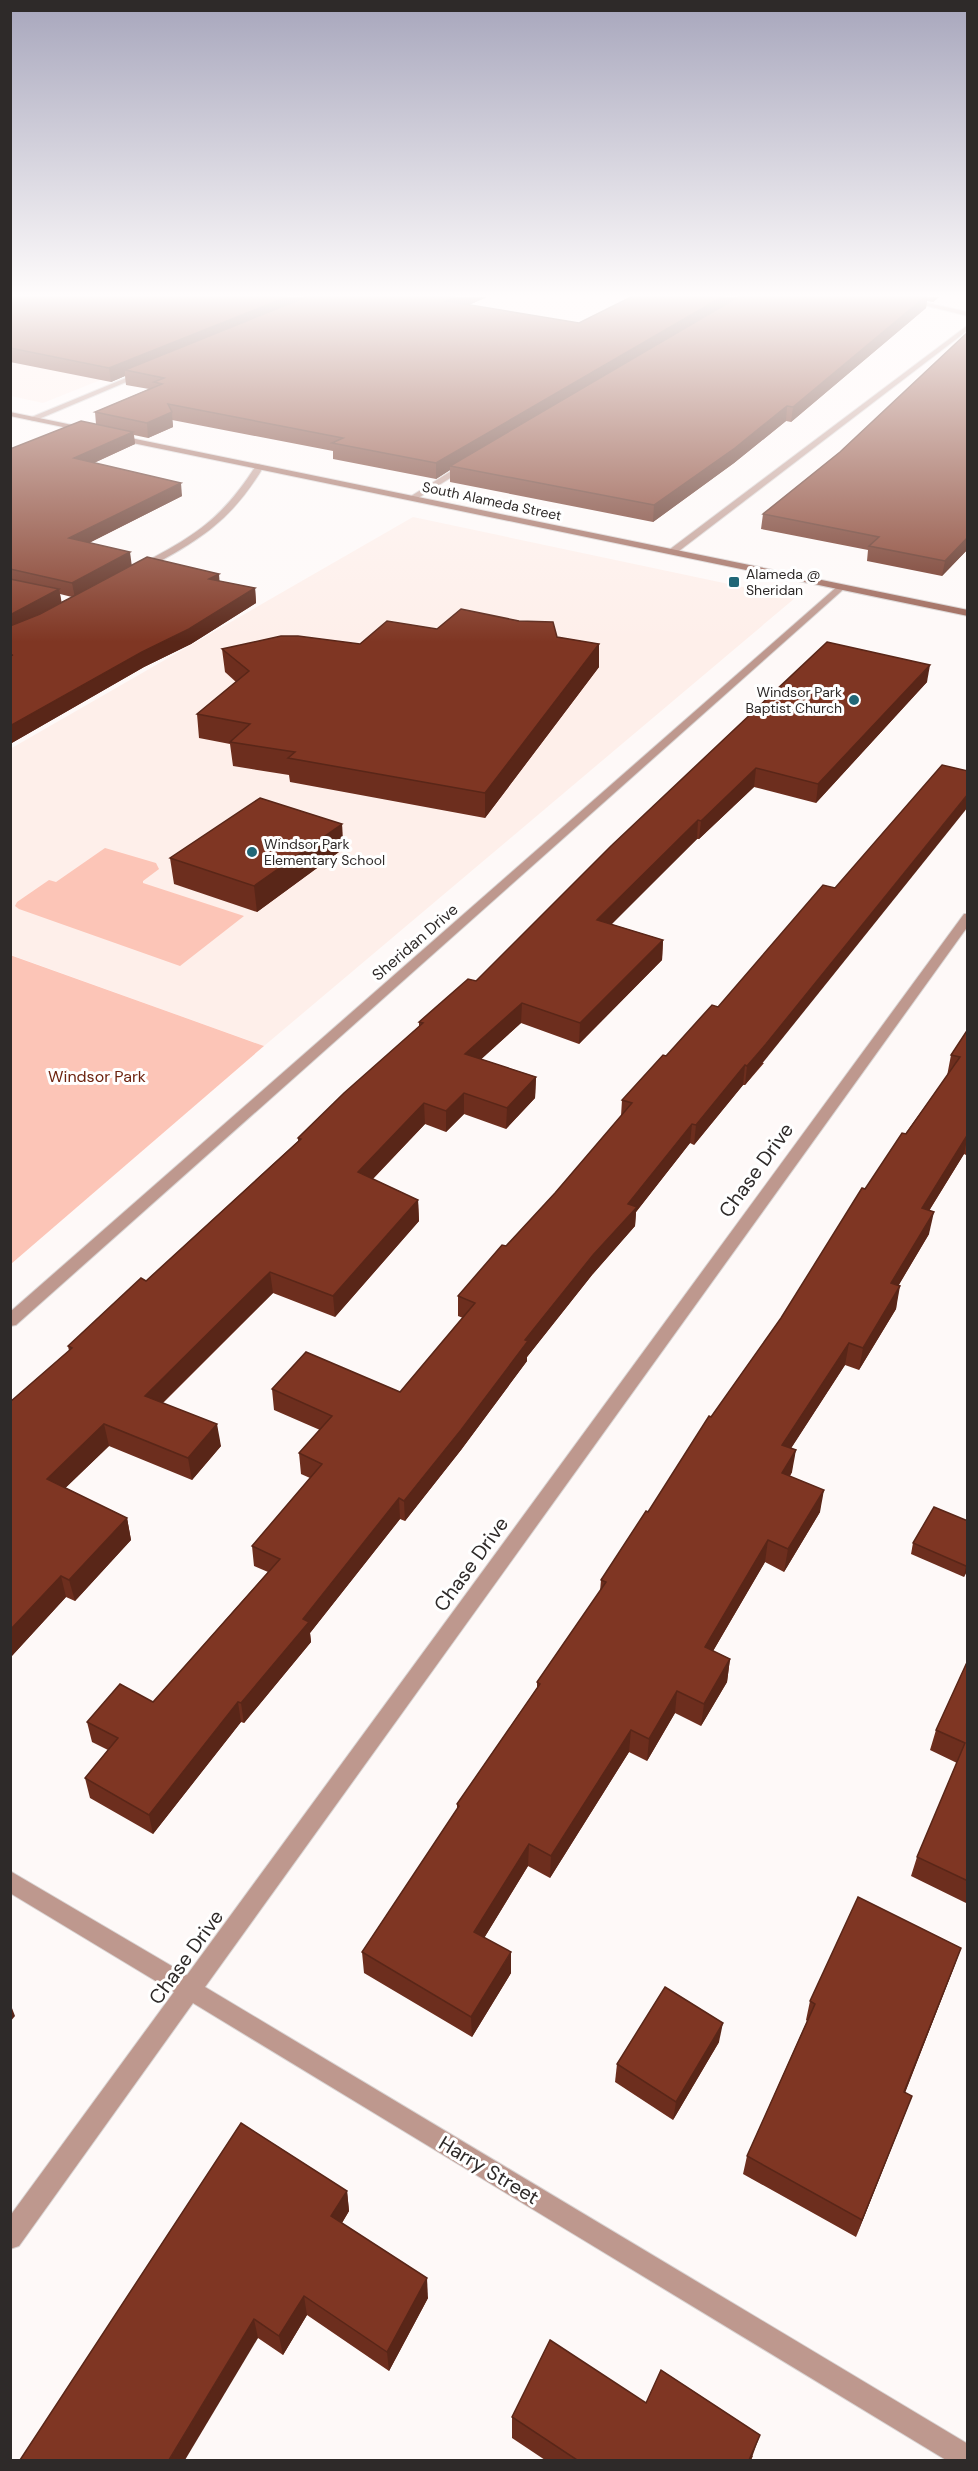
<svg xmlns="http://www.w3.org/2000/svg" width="978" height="2471" font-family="'DM Sans',sans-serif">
	<rect width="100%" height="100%" fill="#fef9f8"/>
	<!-- built -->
	<g fill="#feefea">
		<path d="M10 314 191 344 43 403 11 396Z"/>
		<path d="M413 517 795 598 264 1046 11 955 10 749Z"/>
	</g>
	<!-- green -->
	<g fill="#fcc5b7">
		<path d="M105 848 156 863 159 869 143 881V883L244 916 180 966 19 909 15 906 17 902 49 880 56 882Z"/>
		<path d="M10 955 264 1046 11 1264H10Z"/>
	</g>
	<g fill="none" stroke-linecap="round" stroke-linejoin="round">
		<!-- street casing -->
		<g stroke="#d9d4d3" stroke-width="2">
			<g id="street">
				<path d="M891 297H900L968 312V316Z"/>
				<path d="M968 325V330L675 554H669V550Z"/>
				<path d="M143 371 145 374 34 421 27 419Z"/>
				<path d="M464 463 471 465 415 500 408 498Z"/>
				<path d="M257 464 264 466C231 522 198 541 142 571H136V567C194 536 221 521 257 464Z"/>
				<path d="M839 585 846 587 16 1325 10 1326V1312Z"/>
				<path d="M964 914H968V926L205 1987 968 2444V2460H946L193 2003 19 2246 10 2249V2216L174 1992 10 1893V1871L187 1975Z"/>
			</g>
		</g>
		<!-- secondary casing -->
		<g stroke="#d9d4d3" stroke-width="2">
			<g id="secondary">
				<path d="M10 412 87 428 91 430 87 432 10 416Z"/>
				<path d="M116 435 968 610V616L113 439Z"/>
			</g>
		</g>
		<!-- street -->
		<use href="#street" fill="#be988e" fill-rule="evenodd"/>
		<!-- secondary -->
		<use href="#secondary" fill="#9e685a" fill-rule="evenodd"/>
	</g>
	<!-- wall -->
	<g fill="#6d2e1e" fill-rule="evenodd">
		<path d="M10 297H487L469 305 579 323 631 297H939L933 302 927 301 926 308 791 422 786 421 734 463 653 522 450 482V470L436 479 333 459V451L172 420 173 427 148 438 134 435 135 444 94 463 182 496 89 543 132 565 219 574V581L255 588 256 603 191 644 144 667 10 744V449L96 424 95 412 149 389 126 385 125 376 111 382 10 362ZM60 594 72 597 61 602Z"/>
		<path d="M968 332V549L942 576 867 561 868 550 761 529 763 514 840 452Z"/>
		<path d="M437 629 557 637 599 644V667L485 818 290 782 289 775 233 766 230 744 199 738 197 714 236 682 225 672 222 649 360 644Z"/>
		<path d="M827 642 927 682 816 803 754 787 699 839H697L611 924 663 940 662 960 579 1044 521 1023 481 1059 536 1077 535 1098 506 1129 464 1114 446 1132 425 1124 373 1179 418 1200 419 1221 335 1317 273 1293 163 1403 221 1446 192 1480 109 1446 65 1488 127 1518 131 1540 75 1601 66 1597 10 1658V1402L69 1351 68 1346 146 1281 298 1141V1138L419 1027V1022L476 981Z"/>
		<path d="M342 824 343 849 257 912 174 884 170 858Z"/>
		<path d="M968 1029V1153L966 1155 964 1154 929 1211V1234L898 1286 896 1309 859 1370 845 1365 791 1448 792 1472 790 1476 820 1512 784 1572 765 1562 713 1651 730 1659 727 1682 701 1726 675 1713 647 1761 629 1752 550 1878 528 1866 484 1938 511 1973 472 2037 364 1973 362 1952 457 1809V1804L537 1688V1682L600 1591 601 1580 648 1512 711 1417 781 1318 865 1189 947 1076 951 1055Z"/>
		<path d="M666 1056 764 1063 745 1085H743L694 1145 690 1143 636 1212 635 1226 592 1275 527 1357V1361L461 1450 405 1521 400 1519 310 1633 311 1642 244 1723 241 1722 153 1834 90 1798 85 1778 108 1750 92 1742 87 1722 153 1702 268 1572 254 1566 252 1546 310 1478 301 1474 299 1453 320 1430 274 1410 272 1389 400 1392 463 1318 458 1316V1296L506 1246 555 1193 621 1116 622 1100Z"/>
		<path d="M968 1521V1569L964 1577 911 1554 913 1543Z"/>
		<path d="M968 1660V1904L911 1876 917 1857 957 1763 930 1750 936 1730Z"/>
		<path d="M961 1948 954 1967 905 2093 912 2096 905 2114 856 2237 743 2174 747 2156 807 2021 806 2020 810 2001Z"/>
		<path d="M719 2042 673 2120 615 2082 617 2064Z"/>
		<path d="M347 2191 349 2211 342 2223 428 2298 389 2371 307 2315 283 2355 258 2338 20 2460Z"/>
		<path d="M646 2403 753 2456 751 2460H545L512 2438V2417Z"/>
	</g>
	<!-- shaded-wall -->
	<g fill="#592618">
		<path d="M287 297H320L125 370V376L111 382 109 368Z"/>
		<path d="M456 297H487L447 314 446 301Z"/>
		<path d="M722 297H743L450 466V470L436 479V463Z"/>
		<path d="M925 297H927L926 308 791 422 793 407Z"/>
		<path d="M933 297H939L933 302Z"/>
		<path d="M787 406 786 421 734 463 653 522 654 505Z"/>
		<path d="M172 412 173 427 148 438 147 423Z"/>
		<path d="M133 432 135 444 76 471 74 458Z"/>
		<path d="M181 483 182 496 71 552 69 538Z"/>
		<path d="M968 537V549L942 576 945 561Z"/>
		<path d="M130 552 132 567 75 598 72 583Z"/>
		<path d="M219 574 220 588 209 579Z"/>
		<path d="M255 588 256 603 191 644 144 667 10 744V726Z"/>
		<path d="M59 589 62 604 10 631V615Z"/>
		<path d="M599 644V667L485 818V793Z"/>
		<path d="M930 665 927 682 816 803 818 784Z"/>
		<path d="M756 768 754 787 699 839 701 821Z"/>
		<path d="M968 794V807L745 1085 747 1066Z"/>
		<path d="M698 820 697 839 596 940 597 920Z"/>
		<path d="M342 824 343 849 257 912 254 886Z"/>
		<path d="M663 940 662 960 579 1044 580 1023Z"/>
		<path d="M522 1003 521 1023 465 1074V1054Z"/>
		<path d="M745 1065 743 1085 694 1145 696 1125Z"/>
		<path d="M536 1077 535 1098 506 1129 507 1108Z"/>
		<path d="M464 1093V1114L446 1132V1111Z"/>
		<path d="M424 1103 425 1124 359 1193 358 1172Z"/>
		<path d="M692 1124 690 1143 636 1212 635 1226 592 1275 527 1357V1361L461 1450 405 1521 404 1501 628 1204Z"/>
		<path d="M968 1134 964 1154 917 1230 922 1208Z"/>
		<path d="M418 1200 419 1221 335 1317 333 1296Z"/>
		<path d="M934 1212 929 1234 887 1305 891 1283Z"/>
		<path d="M270 1272 273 1293 148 1417 145 1396Z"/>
		<path d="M900 1286 896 1309 859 1370 863 1348Z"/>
		<path d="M849 1343 845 1365 779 1467 782 1445Z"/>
		<path d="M104 1424 109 1446 52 1501 47 1479Z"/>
		<path d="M217 1424 221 1446 192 1480 188 1458Z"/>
		<path d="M796 1450 792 1472 779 1495 782 1473Z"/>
		<path d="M824 1490 820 1512 784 1572 788 1549Z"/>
		<path d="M399 1498 400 1519 310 1633 311 1642 244 1723 241 1703 303 1619Z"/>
		<path d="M127 1518 131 1540 75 1601 69 1580Z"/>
		<path d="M768 1540 765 1562 702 1670 705 1647Z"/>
		<path d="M968 1564V1569L964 1577 966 1566Z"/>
		<path d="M61 1576 66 1597 10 1658V1630Z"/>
		<path d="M730 1659 727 1682 701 1726 704 1704Z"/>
		<path d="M677 1691 675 1713 647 1761 649 1739Z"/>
		<path d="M238 1702 241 1722 153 1834 149 1815Z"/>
		<path d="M631 1730 629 1752 550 1878 551 1856Z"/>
		<path d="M529 1844 528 1866 475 1953 474 1932Z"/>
		<path d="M961 1948 954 1967 898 2110 904 2092Z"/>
		<path d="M511 1952V1973L472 2037 471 2017Z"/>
		<path d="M10 2003 15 2016 10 2022Z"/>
		<path d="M723 2023 719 2042 673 2120 676 2102Z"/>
		<path d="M912 2096 905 2114 856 2237 862 2220Z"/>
		<path d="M347 2191 349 2211 334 2236 331 2216Z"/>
		<path d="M427 2278 428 2298 389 2371 387 2352Z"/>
		<path d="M304 2296 307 2315 283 2355 279 2336Z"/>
		<path d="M254 2319 258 2338 185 2460H169Z"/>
		<path d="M760 2435 751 2460H749Z"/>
	</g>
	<!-- building -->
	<g fill="#7f3623" stroke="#592618" stroke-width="1.5">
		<path d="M10 297H287L109 368 10 348Z"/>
		<path d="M306 297H456L446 301 579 323 631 297H722L436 463 332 443 343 438 168 404 172 412 147 423 95 412 162 384 154 382 164 378 125 370Z"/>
		<path d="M738 297H925L793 407 787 406 735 448 654 505 450 466Z"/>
		<path d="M968 332V537L945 561 869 546 879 537 763 514 840 452Z"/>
		<path d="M81 421 133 432 74 458 181 483 69 538 130 552 72 583 10 569V449Z"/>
		<path d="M147 557 219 574 209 579 255 588 189 629 142 652 10 726V656L13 655H10V626L40 614Z"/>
		<path d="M10 579 59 589 10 615Z"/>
		<path d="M461 609 519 621 553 622 557 637 599 644 485 793 288 758 295 752 230 742 250 724 197 714 249 671 222 649 281 636H298L360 644 387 621 437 629Z"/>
		<path d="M827 642 930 665 818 784 756 768 701 821 698 820 597 920 663 940 580 1023 522 1003 465 1054 536 1077 507 1108 464 1093 446 1111 424 1103 358 1172 418 1200 333 1296 270 1272 145 1396 217 1424 188 1458 104 1424 47 1479 127 1518 69 1580 61 1576 10 1630V1402L72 1348 68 1346 141 1278 146 1281 301 1139 298 1138 344 1093 423 1023 419 1022 468 979 476 981 611 846Z"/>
		<path d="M942 765 968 771V794L766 1044 747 1066 745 1065 696 1125 692 1124 628 1204 637 1207 593 1255 525 1340 528 1341 461 1430 404 1501 399 1498 303 1619 309 1622 241 1703 238 1702 149 1815 85 1778 118 1738 87 1722 120 1684 153 1702 280 1559 252 1546 322 1464 299 1453 332 1416 272 1389 306 1352 400 1392 475 1303 458 1296 502 1245 506 1246 555 1193 632 1103 622 1100 663 1055 666 1056 712 1005 718 1007 823 885 835 888Z"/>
		<path d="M260 798 342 824 254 886 170 858Z"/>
		<path d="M968 1029V1134L922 1208 934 1212 891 1283 900 1286 863 1348 849 1343 782 1445 796 1450 782 1473 824 1490 788 1549 768 1540 705 1647 730 1659 704 1704 677 1691 649 1739 631 1730 551 1856 529 1844 474 1932 511 1952 471 2017 362 1952 459 1806 457 1804 540 1684 537 1682 606 1582 601 1580 646 1511 648 1512 709 1416 711 1417 781 1318 862 1188 865 1189 902 1133 906 1134 960 1057 951 1055Z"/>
		<path d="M934 1507 968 1521V1564L966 1566 913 1543Z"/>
		<path d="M968 1660V1881L917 1857 965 1743 936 1730Z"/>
		<path d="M858 1897 961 1948 904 2092 912 2096 862 2220 747 2156 815 2004 810 2001Z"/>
		<path d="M665 1987 723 2023 676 2102 617 2064Z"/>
		<path d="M241 2123 347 2191 331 2216 427 2278 387 2352 304 2296 279 2336 254 2319 169 2460H20Z"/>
		<path d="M550 2340 646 2403 661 2370 760 2435 749 2460H577L512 2417Z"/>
	</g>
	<!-- sky -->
	<linearGradient id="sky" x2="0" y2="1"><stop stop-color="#a7a6bc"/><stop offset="0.46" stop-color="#fffcfc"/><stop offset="1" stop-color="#fffcfc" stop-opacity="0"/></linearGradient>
	<rect width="978" height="642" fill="url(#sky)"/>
	<!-- markers -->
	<g fill="#216777" stroke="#fff" stroke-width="2">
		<rect x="728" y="576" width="12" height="12" rx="3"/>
		<circle cx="854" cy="700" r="6"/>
		<circle cx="252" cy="852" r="6"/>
	</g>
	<g text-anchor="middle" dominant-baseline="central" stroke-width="6" stroke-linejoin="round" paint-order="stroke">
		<!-- far-street labels -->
		<g font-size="14" fill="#2e2a29" stroke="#fff">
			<text transform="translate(492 501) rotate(12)">South Alameda Street</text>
		</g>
		<!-- far-poi labels -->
		<g font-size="14" fill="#2e2a29" stroke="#fff" text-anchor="start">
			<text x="746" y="574">Alameda @<tspan x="746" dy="16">Sheridan</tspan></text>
			<text x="842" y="692" text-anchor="end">Windsor Park<tspan x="842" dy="16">Baptist Church</tspan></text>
			<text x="264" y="844">Windsor Park<tspan x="264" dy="16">Elementary School</tspan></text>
		</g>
		<!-- street labels -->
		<g font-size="16" fill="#2e2a29" stroke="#fff">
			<text transform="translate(415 942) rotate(-41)">Sheridan Drive</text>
		</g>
		<!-- park labels -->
		<g font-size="16" fill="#6d230f" stroke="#fff">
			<text x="97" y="1076">Windsor Park</text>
		</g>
		<!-- near-street labels -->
		<g font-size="20" fill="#2e2a29" stroke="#fff">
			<text transform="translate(756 1170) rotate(-54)">Chase Drive</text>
			<text transform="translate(471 1564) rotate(-54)">Chase Drive</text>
			<text transform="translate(186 1957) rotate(-54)">Chase Drive</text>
			<text transform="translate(489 2170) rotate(31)">Harry Street</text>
		</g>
	</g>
	<!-- border -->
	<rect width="978" height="2471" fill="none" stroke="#2e2a29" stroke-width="24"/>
</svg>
